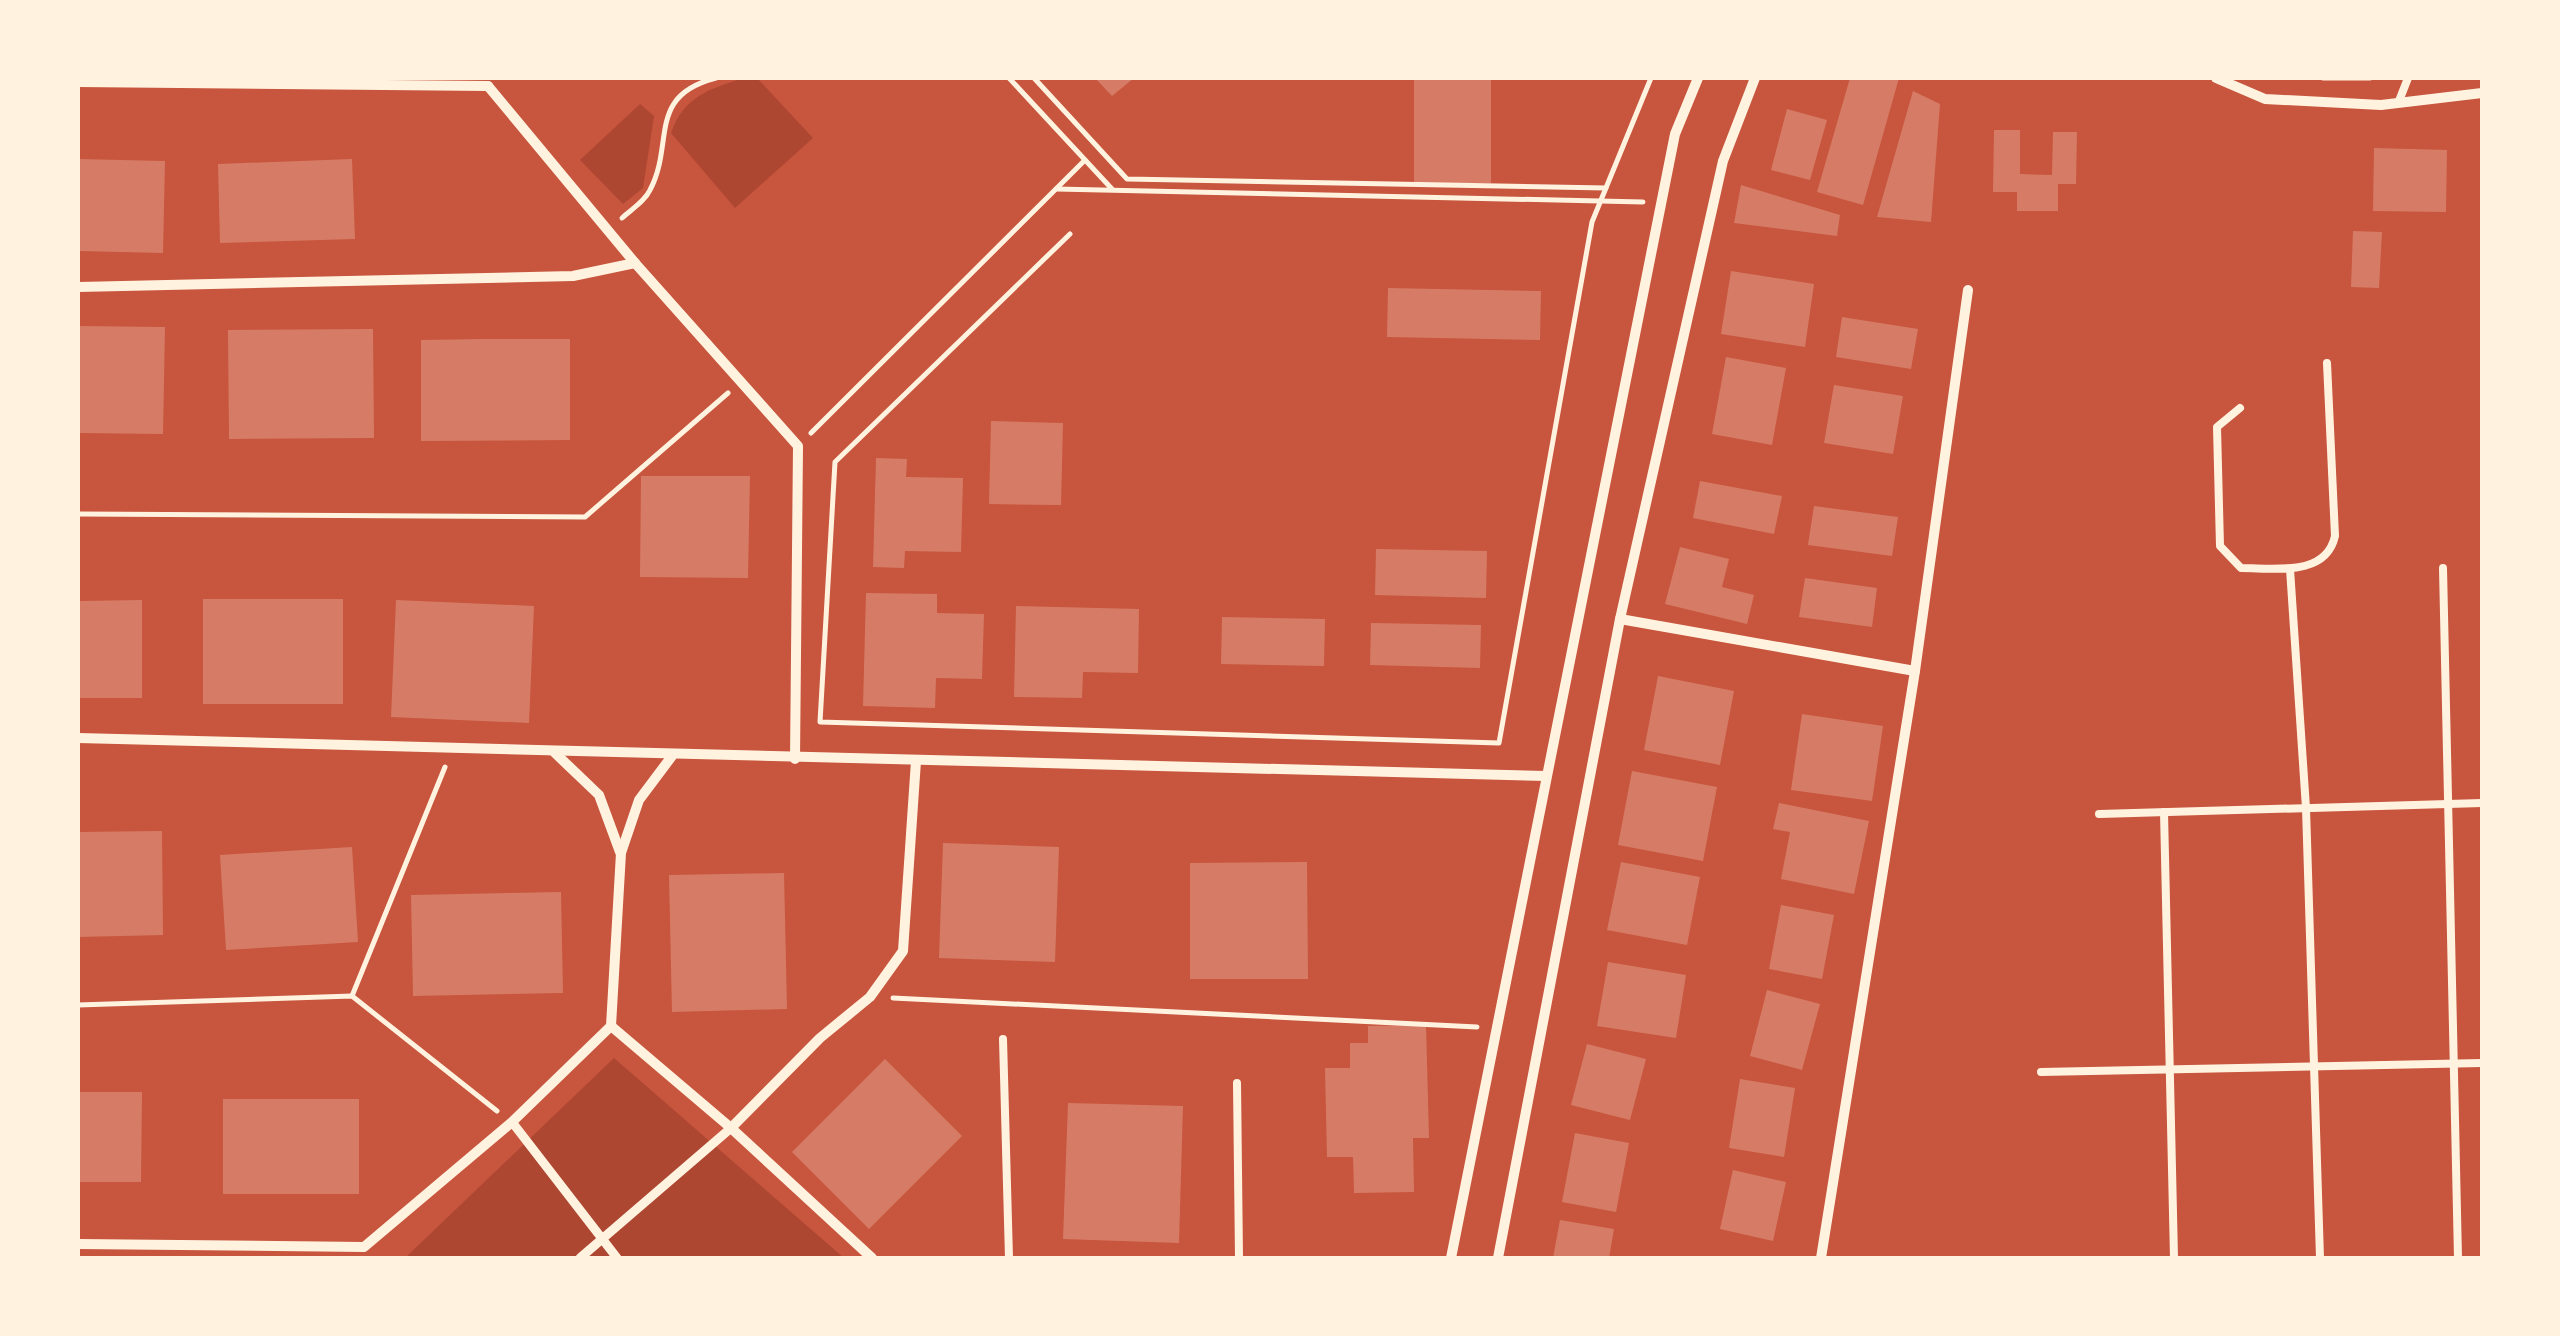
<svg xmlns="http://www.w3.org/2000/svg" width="2560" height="1336" font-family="'Exo 2',sans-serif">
	<rect width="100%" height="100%" fill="#c8553d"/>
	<!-- green -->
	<g fill="#ae4732">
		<path d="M745 78H757L813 138 735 208 671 133C683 97 710 88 745 78Z"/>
		<path d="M640 104 654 116 643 188 623 204 580 160Z"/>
		<path d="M614 1058 844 1258H405Z"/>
	</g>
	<!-- building -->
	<g fill="#d67c66">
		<path d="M1095 78H1134L1112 96Z"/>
		<rect x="1414" y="78" width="77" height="105"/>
		<path d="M1850 78H1899L1863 205 1817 192Z"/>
		<path d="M1913 91 1940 104 1931 222 1877 217Z"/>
		<path d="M1787 109 1827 120 1810 180 1771 170Z"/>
		<path d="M1994 130H2020V174L2052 175 2053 132H2077L2076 184H2058V211H2017V192H1993Z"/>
		<path d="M2374 148 2447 150 2446 212 2373 211Z"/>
		<path d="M78 159 165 161 163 253 78 251Z"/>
		<path d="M352 159 355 239 220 243 218 164Z"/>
		<path d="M1741 185 1840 215 1837 236 1734 223Z"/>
		<path d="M2353 231 2382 232 2379 288 2351 287Z"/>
		<path d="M1731 271 1814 284 1805 347 1721 334Z"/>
		<path d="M1388 288 1541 291 1540 340 1387 337Z"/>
		<path d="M1842 317 1918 329 1911 369 1836 357Z"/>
		<path d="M78 326 165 327 163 434 78 433Z"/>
		<path d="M373 329 374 438 229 439 228 330Z"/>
		<path d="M484 339H570V440L421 441V340Z"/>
		<path d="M1726 357 1786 368 1772 445 1712 434Z"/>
		<path d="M1834 385 1903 396 1893 454 1824 443Z"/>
		<path d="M991 421 1063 423 1061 505 989 504Z"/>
		<path d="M876 458 907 459 906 477 963 478 961 552 905 551 904 568 873 567Z"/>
		<path d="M641 476H750L748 578 640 577Z"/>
		<path d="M1700 481 1782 496 1774 534 1693 518Z"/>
		<path d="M1814 506 1898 517 1892 556 1808 545Z"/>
		<path d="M1680 547 1729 559 1722 587 1754 595 1747 624 1665 604Z"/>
		<path d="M1376 549 1487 551 1486 598 1375 595Z"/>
		<path d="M1805 578 1877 588 1872 627 1799 617Z"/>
		<path d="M866 593 937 594V613L984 614 982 679 936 678 935 708 863 706Z"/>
		<rect x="203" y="599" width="140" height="105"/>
		<path d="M142 600V698H78V601Z"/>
		<path d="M396 600 534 606 529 723 391 717Z"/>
		<path d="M1016 606 1139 609 1138 673 1083 672 1082 698 1014 697Z"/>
		<path d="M1222 617 1325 619 1324 666 1221 664Z"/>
		<path d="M1371 623 1481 625 1480 668 1370 665Z"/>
		<path d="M1658 676 1734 691 1720 765 1644 750Z"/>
		<path d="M1802 714 1883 726 1872 801 1791 790Z"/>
		<path d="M1632 771 1717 787 1703 861 1618 845Z"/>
		<path d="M1779 803 1869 821 1854 894 1781 879 1790 832 1773 829Z"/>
		<path d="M162 831 163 935 78 937V832Z"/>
		<path d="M943 843 1059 847 1055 962 939 958Z"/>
		<path d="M352 847 358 942 226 950 220 855Z"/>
		<path d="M1307 862 1308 979H1190V863Z"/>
		<path d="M1621 862 1700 877 1687 945 1607 930Z"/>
		<path d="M784 873 787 1009 672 1012 669 875Z"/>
		<path d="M561 892 563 993 413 996 411 895Z"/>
		<path d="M1781 905 1834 915 1822 979 1769 969Z"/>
		<path d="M1608 962 1686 975 1676 1038 1597 1026Z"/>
		<path d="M1767 990 1820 1004 1802 1070 1750 1056Z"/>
		<path d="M1426 1025 1429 1138H1413L1414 1192 1354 1193 1353 1157H1327L1325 1068H1350V1043H1368V1026Z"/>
		<path d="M1587 1044 1646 1059 1630 1120 1571 1105Z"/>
		<path d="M885 1059 962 1136 869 1229 792 1152Z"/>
		<path d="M1740 1079 1795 1088 1784 1157 1729 1148Z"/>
		<path d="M78 1092H142L141 1182H78Z"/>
		<rect x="223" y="1099" width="136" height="95"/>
		<path d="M1068 1103 1183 1106 1179 1243 1063 1239Z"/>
		<path d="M1575 1133 1629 1143 1616 1212 1562 1202Z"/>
		<path d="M1733 1170 1786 1182 1773 1241 1720 1229Z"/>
		<path d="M1560 1220 1614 1229 1609 1258H1553Z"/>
	</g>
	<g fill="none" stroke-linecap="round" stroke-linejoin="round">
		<!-- path -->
		<g stroke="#fff3e0" stroke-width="5">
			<path d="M1009 78 1112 189"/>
			<path d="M1034 78 1127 179 1606 188"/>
			<path d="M2323 78H2370"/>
			<path d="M1056 189 1643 202"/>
			<path d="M622 218C632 209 645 201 650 190 675 143 646 96 716 78"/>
			<path d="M1070 234 835 462 820 722 1499 743 1592 222 1651 78"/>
			<path d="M811 433 1085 160"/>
			<path d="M78 514 585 517 728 393"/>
			<path d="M352 996 445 767"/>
			<path d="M893 998 1477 1027"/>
			<path d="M78 1005 352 996 497 1111"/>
		</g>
		<!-- service -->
		<g stroke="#fff3e0" stroke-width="8">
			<path d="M2399 101 2408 78"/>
			<path d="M2240 408 2217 427 2220 546 2241 568C2275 568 2326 577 2335 536L2327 363"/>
			<path d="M2443 568 2458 1258"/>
			<path d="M2290 569 2306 808 2320 1258"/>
			<path d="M2164 812 2174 1258"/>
			<path d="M2099 814 2482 803"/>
			<path d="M1003 1039 1009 1258"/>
			<path d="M2041 1072 2482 1063"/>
			<path d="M1237 1083 1239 1258"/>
		</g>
		<!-- pedestrian -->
		<g stroke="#fff3e0" stroke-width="9">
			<path d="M512 1122 617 1258"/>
			<path d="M580 1258 731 1128"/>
		</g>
		<!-- minor -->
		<g stroke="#fff3e0" stroke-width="10">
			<path d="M2216 78 2265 99 2381 105 2482 93"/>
			<path d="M78 82 488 86"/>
			<path d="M488 86 635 263 798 446 795 759"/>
			<path d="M78 287 573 276 635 263"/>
			<path d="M1620 619 1915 671"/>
			<path d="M78 738 1546 776"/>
			<path d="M554 752 599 795 620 852"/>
			<path d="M611 1026 621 853 639 800 672 756"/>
			<path d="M731 1128 820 1038 870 997 903 951 916 761"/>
			<path d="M78 1244 364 1247 512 1122 611 1026 731 1128 872 1258"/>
			<path d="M1451 1258 1675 134 1698 78"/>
			<path d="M1498 1258 1620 619 1723 161 1755 78"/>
			<path d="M1821 1258 1915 671 1968 290"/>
		</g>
	</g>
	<!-- border -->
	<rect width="2560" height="1336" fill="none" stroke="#fff3e0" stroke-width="160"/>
</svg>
